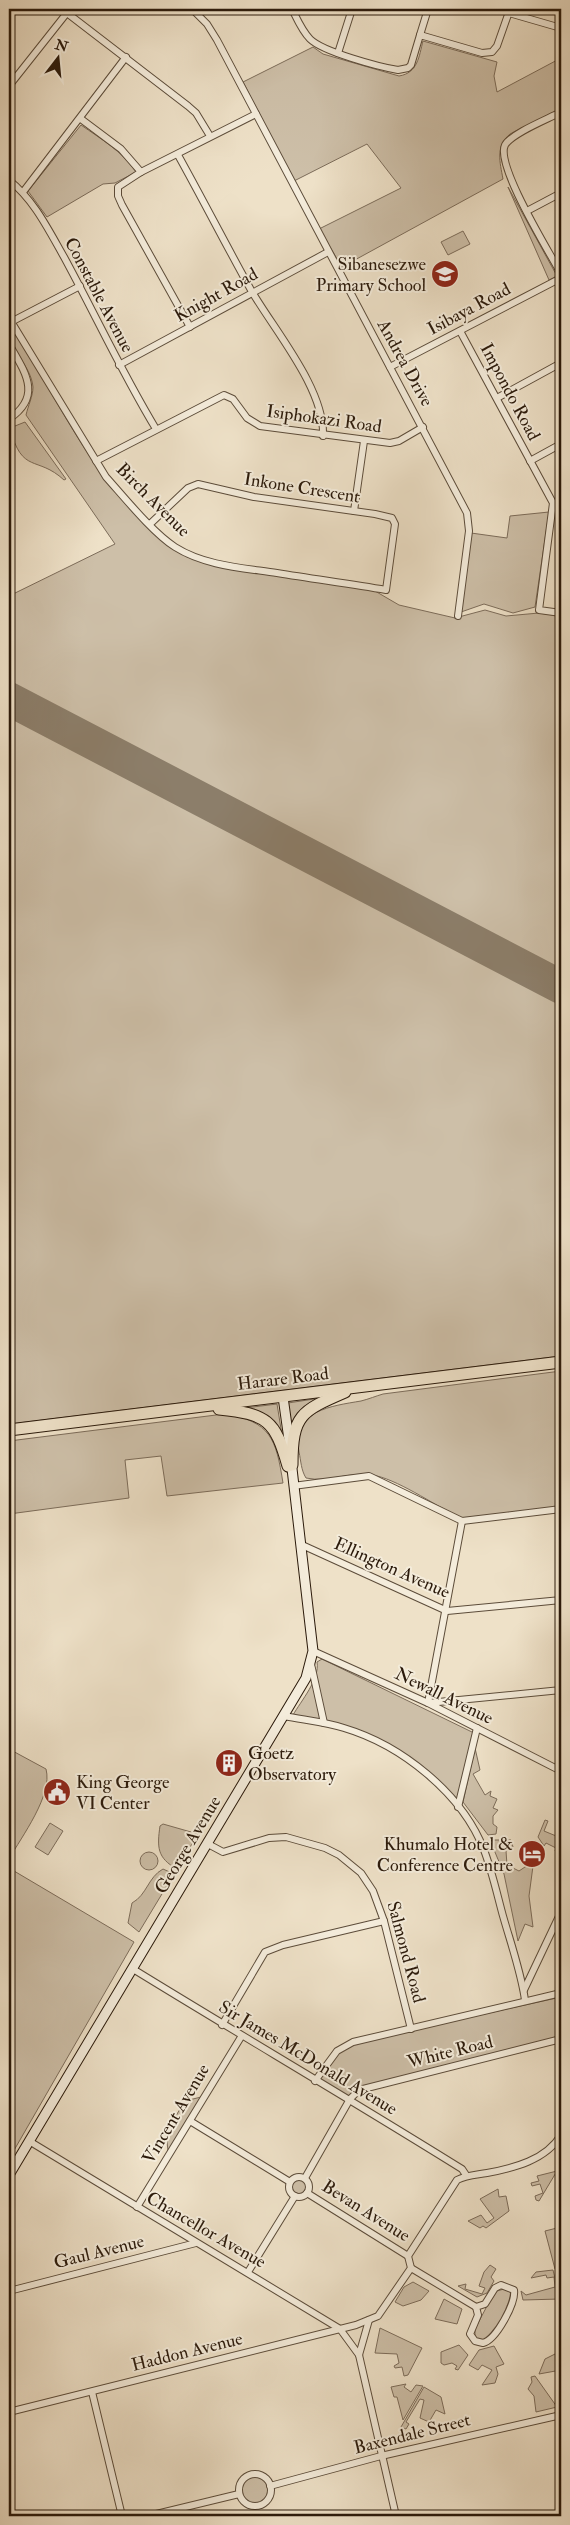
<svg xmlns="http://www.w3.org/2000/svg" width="570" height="2525" font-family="'IM FELL Double Pica',serif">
	<rect width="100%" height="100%" fill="#eee1c8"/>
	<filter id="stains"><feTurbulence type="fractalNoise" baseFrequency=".004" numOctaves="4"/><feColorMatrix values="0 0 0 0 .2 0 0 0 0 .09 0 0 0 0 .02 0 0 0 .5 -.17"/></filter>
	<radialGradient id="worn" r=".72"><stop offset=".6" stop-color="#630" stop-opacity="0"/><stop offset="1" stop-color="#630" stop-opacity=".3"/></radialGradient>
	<!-- green -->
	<g fill="#cdbfa8" stroke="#7c6c5a">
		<path d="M423 41 497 62 494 76 497 92 561 58V108L510 134C495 147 500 162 503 179L342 267 319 229 401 188 367 144 294 181 243 82 313 47 323 54 399 76C418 73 419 56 423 41Z"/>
		<path d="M81 125C101 139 122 151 136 172L115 183 103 184 47 217 28 191Z"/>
		<path d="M508 187 557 276 549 280Z"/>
		<path d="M463 231 470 244 448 255 441 242Z"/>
		<path d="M11 328C24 340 37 370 47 386 84 449 123 518 187 557L375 591 399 605 455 618 485 610 506 616 539 613 561 616V1356L10 1424 9 596 115 544 26 415C28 406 33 396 33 387 31 365 9 351 9 329Z"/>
		<path d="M25 422 66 479 64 480C37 455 22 475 10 428Z"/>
		<path d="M549 512 535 607 513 613 484 604 461 612 471 533 507 538 510 516Z"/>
		<path d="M561 1371V1507L463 1518 456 1516C435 1505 395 1478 372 1475 351 1471 328 1483 306 1478 301 1470 301 1461 299 1452 291 1410 332 1406 361 1401 369 1399 376 1396 383 1394Z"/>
		<path d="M327 1397 291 1433 288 1403Z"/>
		<path d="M277 1404 282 1435 237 1409Z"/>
		<path d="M224 1414C271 1421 276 1439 283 1483L167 1496 161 1456 125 1460 129 1498 9 1514V1441Z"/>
		<path d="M322 1659 474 1733 457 1804 428 1774 364 1735 293 1715C301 1701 320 1679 317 1662Z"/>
		<path d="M475 1748 480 1770 473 1774 485 1795 491 1791 490 1796 497 1799 493 1808 498 1810 493 1816V1824L497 1827 496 1834 488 1835 463 1802Z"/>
		<path d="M9 1749 46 1769C53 1795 22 1836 9 1859Z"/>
		<path d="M545 1820 548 1821 544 1831 561 1838V1852L555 1851 556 1848 546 1843 544 1846 538 1837Z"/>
		<path d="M50 1823 63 1831 48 1855 35 1847Z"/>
		<path d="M163 1824 198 1834 177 1869C157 1858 157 1847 160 1826Z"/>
		<path d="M490 1840H511L513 1847 506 1851 507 1865 519 1871 528 1865 533 1866 529 1896 533 1927 525 1924 518 1941 504 1874Z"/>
		<circle cx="149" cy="1861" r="9"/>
		<path d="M9 1868 134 1942 9 2159Z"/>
		<path d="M163 1869 174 1874 139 1932 128 1923 132 1903C147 1895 148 1877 163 1869Z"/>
		<path d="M561 1997V2038L359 2089 349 2097 318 2080 338 2052 353 2043Z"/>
		<path d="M201 2097 168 2151 166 2132 185 2101Z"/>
		<path d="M557 2171 539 2201 536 2200 535 2196 543 2193 540 2184 532 2186 531 2183 539 2181 537 2176Z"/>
		<circle cx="299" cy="2187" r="10"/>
		<path d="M498 2189 499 2197 506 2196 509 2211 486 2228 483 2226 480 2228 468 2221 481 2215 487 2223 494 2218 480 2199Z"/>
		<path d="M561 2227V2253L558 2256 561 2268 555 2269 545 2231Z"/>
		<path d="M490 2265 496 2269 491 2277 494 2281 487 2293 477 2297 458 2286 466 2284 465 2289 482 2294 485 2288 479 2286 484 2272Z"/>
		<path d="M553 2270 560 2299 523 2300 521 2291 526 2295 555 2287 554 2277 547 2278 546 2275 531 2278 536 2272Z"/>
		<path d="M413 2282 429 2291 421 2300 403 2306 395 2302 404 2287Z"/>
		<path d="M504 2289 512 2293C511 2303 496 2337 486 2340 481 2341 478 2339 475 2337V2329L487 2306 497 2291Z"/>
		<path d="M444 2299 462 2309 457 2324 435 2319Z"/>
		<path d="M380 2328 422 2348 408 2375 404 2376 402 2367 395 2368 394 2366 399 2363 397 2354 375 2353Z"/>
		<path d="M459 2345 468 2355 458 2370 455 2369 457 2366 452 2363 444 2365 441 2363V2352Z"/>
		<path d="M494 2346 504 2364 496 2367 498 2374 495 2383 482 2385 492 2370 482 2365 478 2370 469 2365 479 2350Z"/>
		<path d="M557 2353 561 2355V2370L539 2374 545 2359Z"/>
		<path d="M535 2376 557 2407 536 2412 534 2396 528 2389 532 2382 531 2377Z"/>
		<path d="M406 2384 404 2387 411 2392 416 2385 423 2386 403 2420 397 2397H394L391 2387Z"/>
		<path d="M424 2387 441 2397 445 2414 436 2410 429 2422 420 2418 424 2400 420 2399 406 2422 409 2424 406 2429 401 2427Z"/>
		<circle cx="255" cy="2490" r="16"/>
	</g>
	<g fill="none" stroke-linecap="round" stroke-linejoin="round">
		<!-- runway -->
		<path stroke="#8c7e6a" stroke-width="34" d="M9 699 561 987"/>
		<!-- street casing -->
		<g stroke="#5c4c3a" stroke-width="8">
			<g id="street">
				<path d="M192 9 207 24 217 40 467 513 469 531 458 616"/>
				<path d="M292 9C297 19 302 31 310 39 323 52 380 67 398 70L408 68 411 65 420 35 482 53 492 52 497 46 510 9"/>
				<path d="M67 13 188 106 196 113 210 136"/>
				<path d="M509 13 561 28"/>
				<path d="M420 35 428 9"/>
				<path d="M338 53 352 9"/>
				<path d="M9 86 70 9"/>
				<path d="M561 112C548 119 512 133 505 145 495 165 550 253 561 274"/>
				<path d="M81 119 121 149 141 172"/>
				<path d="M178 155C203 200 226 245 251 290 274 330 325 389 323 436"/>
				<path d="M9 180C34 200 48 229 64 257 95 314 122 373 156 429"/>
				<path d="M23 192 126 57"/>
				<path d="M527 211 561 193"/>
				<path d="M9 318 106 477C124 497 153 533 175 547 205 566 244 568 277 573 314 579 350 584 386 590L395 524 392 518 375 514 254 497 198 484 188 488 150 524"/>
				<path d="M9 323 80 286"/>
				<path d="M190 327 122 205 118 196V187L141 172 256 114"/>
				<path d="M460 331 553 503 539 610 561 613"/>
				<path d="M9 344C25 372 43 396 9 419"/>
				<path d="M119 365 328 252"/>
				<path d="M390 367 561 278"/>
				<path d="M497 398 561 363"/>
				<path d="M96 461 224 395 233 399 247 418 260 426 390 443 399 441 423 427"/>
				<path d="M530 461 561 444"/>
				<path d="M354 511 364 441"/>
				<path d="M293 1486 369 1476 462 1521 561 1509"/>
				<path d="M462 1521 428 1703 561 1690"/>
				<path d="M302 1545 447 1611 561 1600"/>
				<path d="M313 1651 428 1703 561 1771"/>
				<path d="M311 1664 324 1723"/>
				<path d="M284 1716C304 1720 325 1722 344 1728 401 1745 462 1793 484 1850 492 1871 497 1894 503 1916 511 1944 521 1972 525 2000"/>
				<path d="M458 1807 477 1728"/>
				<path d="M208 1844 223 1852 269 1838 286 1837 325 1848 339 1855 361 1873 373 1891 384 1921 411 2029"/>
				<path d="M133 1969C242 2036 353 2101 462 2169L466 2175"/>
				<path d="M524 1990 561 1912"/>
				<path d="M222 2025 265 1952 283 1945 384 1921"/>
				<path d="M315 2081 337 2051 353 2042 561 1993"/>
				<path d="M190 2121 290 2182"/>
				<path d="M29 2141 340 2329 359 2355"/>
				<circle cx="299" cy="2187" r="10"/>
				<path d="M305 2178 350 2099 359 2090 561 2039"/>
				<path d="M307 2193 408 2256"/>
				<path d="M137 2207 241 2037"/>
				<path d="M411 2268 476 2307"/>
				<path d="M248 2272 295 2196"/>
				<path d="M501 2285 514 2290C516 2303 496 2340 483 2343L475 2341 470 2334 478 2315 476 2307 485 2304 495 2288Z"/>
				<path d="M9 2291 196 2243"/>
				<path d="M369 2320 359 2355 396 2516"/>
				<path d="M92 2392 122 2516"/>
				<path d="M9 2412 356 2325 378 2316 411 2268 408 2256 457 2180C467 2175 476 2175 487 2173 514 2168 546 2160 561 2135"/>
				<circle cx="255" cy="2490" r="16"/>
				<path d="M270 2486 381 2456 561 2415"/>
				<path d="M148 2516 239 2494"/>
			</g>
		</g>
		<!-- secondary casing -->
		<g stroke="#2b1a0b" stroke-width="11">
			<g id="secondary">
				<path d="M283 1397 290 1447"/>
				<path d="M9 2175 306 1678 313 1651 291 1460"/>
			</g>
		</g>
		<!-- highway casing -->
		<g stroke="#2b1a0b" stroke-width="13">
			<g id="highway">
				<path d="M219 1409C267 1414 275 1420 288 1466"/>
				<path d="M9 1430 561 1362"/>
				<path d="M292 1465C292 1415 301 1411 345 1392"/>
			</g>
		</g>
		<!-- street -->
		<use href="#street" stroke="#f4ecdb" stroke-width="6"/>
		<!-- secondary -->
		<use href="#secondary" stroke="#f4ecdb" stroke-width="9"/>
		<!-- highway -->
		<use href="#highway" stroke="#eee1c8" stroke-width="11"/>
	</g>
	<!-- icons -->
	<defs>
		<g id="school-disc" transform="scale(1.4375)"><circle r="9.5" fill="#8f2418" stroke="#f4ecdb"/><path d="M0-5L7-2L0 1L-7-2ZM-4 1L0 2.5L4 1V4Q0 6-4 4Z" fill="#fff"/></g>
		<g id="building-disc" transform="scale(1.4375)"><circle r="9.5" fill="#8f2418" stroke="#f4ecdb"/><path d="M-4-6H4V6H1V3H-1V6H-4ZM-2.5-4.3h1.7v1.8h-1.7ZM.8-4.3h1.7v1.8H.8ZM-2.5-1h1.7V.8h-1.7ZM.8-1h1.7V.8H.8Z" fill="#fff"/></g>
		<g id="civic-disc" transform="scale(1.4375)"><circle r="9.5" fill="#8f2418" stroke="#f4ecdb"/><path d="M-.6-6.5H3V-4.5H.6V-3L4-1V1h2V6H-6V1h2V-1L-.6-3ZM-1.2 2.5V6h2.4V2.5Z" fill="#fff"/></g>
		<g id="hotel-disc" transform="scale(1.4375)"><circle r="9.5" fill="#8f2418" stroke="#f4ecdb"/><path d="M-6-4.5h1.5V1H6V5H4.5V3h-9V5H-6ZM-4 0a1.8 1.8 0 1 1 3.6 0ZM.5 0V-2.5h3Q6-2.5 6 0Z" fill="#fff"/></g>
	</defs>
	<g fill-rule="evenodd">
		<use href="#school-disc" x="445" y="274"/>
		<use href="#building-disc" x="229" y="1763"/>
		<use href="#civic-disc" x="57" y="1792"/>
		<use href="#hotel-disc" x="532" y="1854"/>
	</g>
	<g text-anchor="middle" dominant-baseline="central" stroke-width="4" stroke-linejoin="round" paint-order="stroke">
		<!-- poi labels -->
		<g font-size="18" fill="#2b1a0b" stroke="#f4ecdb" text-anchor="end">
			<text x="426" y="264">Sibanesezwe<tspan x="426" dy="21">Primary School</tspan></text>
			<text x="248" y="1753" text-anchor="start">Goetz<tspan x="248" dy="21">Observatory</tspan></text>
			<text x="76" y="1782" text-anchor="start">King George<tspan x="76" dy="21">VI Center</tspan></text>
			<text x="513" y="1844">Khumalo Hotel &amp;<tspan x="513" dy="21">Conference Centre</tspan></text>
		</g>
		<!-- street labels -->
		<g font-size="18" fill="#2b1a0b" stroke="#f4ecdb">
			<text transform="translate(99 295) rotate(62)">Constable Avenue</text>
			<text transform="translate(216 295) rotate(-29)">Knight Road</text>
			<text transform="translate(469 309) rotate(-28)">Isibaya Road</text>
			<text transform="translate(405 363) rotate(61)">Andrea Drive</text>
			<text transform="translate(510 392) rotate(62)">Impondo Road</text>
			<text transform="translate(324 419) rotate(8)">Isiphokazi Road</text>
			<text transform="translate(302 488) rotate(9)">Inkone Crescent</text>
			<text transform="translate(153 500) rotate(45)">Birch Avenue</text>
			<text transform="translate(283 1379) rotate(-7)">Harare Road</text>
			<text transform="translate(392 1568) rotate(24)">Ellington Avenue</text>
			<text transform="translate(444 1696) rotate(26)">Newall Avenue</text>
			<text transform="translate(188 1845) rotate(-59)">George Avenue</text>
			<text transform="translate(406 1952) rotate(75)">Salmond Road</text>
			<text transform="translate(450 2052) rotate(-14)">White Road</text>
			<text transform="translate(308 2058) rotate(31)">Sir James McDonald Avenue</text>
			<text transform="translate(176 2114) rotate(-59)">Vincent Avenue</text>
			<text transform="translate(366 2211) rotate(32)">Bevan Avenue</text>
			<text transform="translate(206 2230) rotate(30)">Chancellor Avenue</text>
			<text transform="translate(99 2252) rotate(-14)">Gaul Avenue</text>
			<text transform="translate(187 2352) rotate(-14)">Haddon Avenue</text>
			<text transform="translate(412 2434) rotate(-14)">Baxendale Street</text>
		</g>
	</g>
	<!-- margin -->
	<rect width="570" height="2525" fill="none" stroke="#eee1c8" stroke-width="30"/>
	<rect x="10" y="10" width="550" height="2505" fill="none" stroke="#2b1a0b" stroke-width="2.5"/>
	<rect x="15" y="15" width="540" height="2495" fill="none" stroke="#2b1a0b"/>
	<!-- north arrow -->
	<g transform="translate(58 58) rotate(16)" stroke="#f4ecdb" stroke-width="4" paint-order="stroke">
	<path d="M0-4L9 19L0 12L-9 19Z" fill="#2b1a0b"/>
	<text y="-8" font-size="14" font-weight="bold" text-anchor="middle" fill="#2b1a0b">N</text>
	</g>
	<rect width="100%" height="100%" filter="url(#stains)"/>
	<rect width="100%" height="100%" fill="url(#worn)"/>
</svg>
